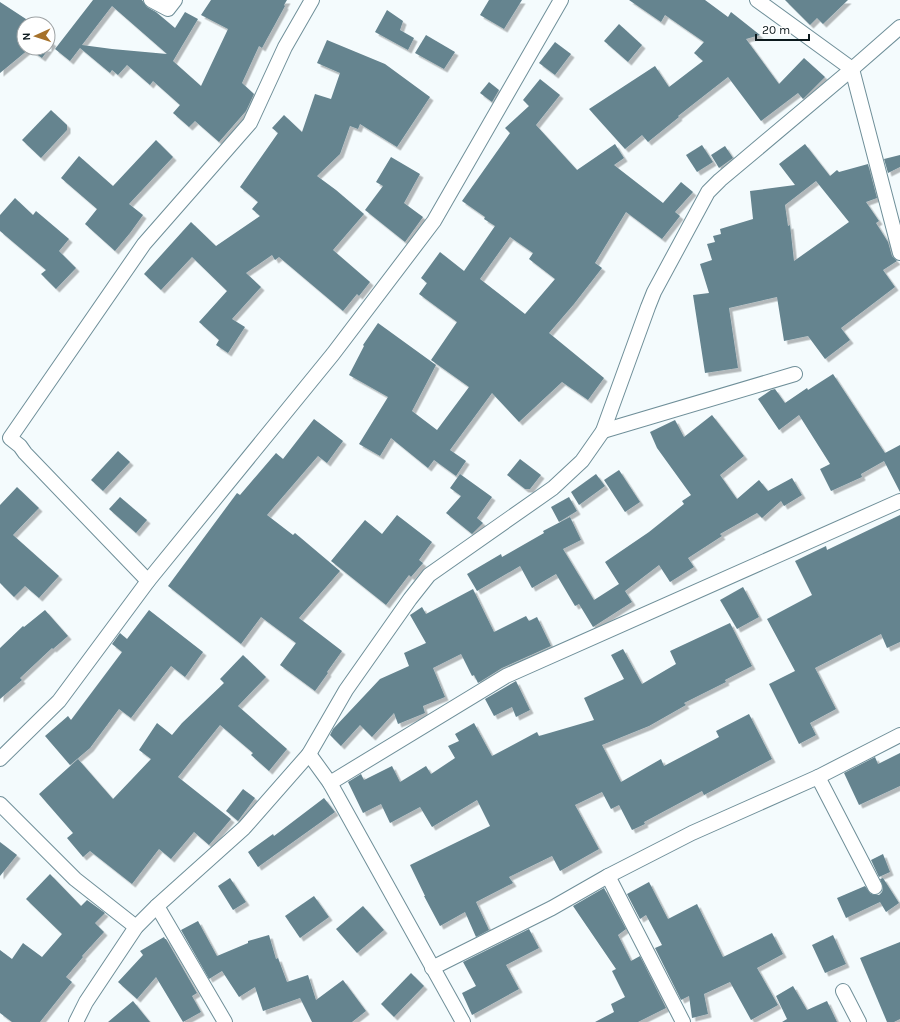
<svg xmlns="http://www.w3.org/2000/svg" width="900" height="1022" font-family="Karla,sans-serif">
	<defs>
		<filter id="shadow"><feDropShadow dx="3.5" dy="3.5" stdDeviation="0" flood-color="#0004"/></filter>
	</defs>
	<rect width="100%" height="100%" fill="#f4fbfd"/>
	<!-- building -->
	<g fill="#65848f" fill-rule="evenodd" filter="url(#shadow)">
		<path d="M93 0H142L147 7 156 12 175 28 185 12 198 19 173 61 201 86 228 29 201 15 211 0H287L284 5 285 6 262 48 259 46 242 83 254 94 246 111 219 142 195 121 189 127 173 113 180 105 153 81 150 85 127 65 118 75 112 70 110 73 80 48 70 61 55 49ZM112 6 167 54 112 49 82 45Z"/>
		<path d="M489 0H522L504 29 480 15Z"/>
		<path d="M629 0H705L728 17 731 12 760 35 746 39 779 84 804 58 825 77 803 99 798 93 761 121 728 77 678 116 679 117 648 142 642 135 625 149 589 109 655 66 669 87 703 61 694 53 704 42 665 15 661 22Z"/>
		<path d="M785 0H848L823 24 817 18 810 25Z"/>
		<path d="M0 2 29 21 26 24H24V48H48V39L53 43 42 58 29 49 0 73Z"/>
		<path d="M387 10 403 21 400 30 414 38 408 50 375 32Z"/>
		<path d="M619 24 642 45 628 62 604 41Z"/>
		<path d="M426 35 455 52 444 69 415 53Z"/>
		<path d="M327 40 385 64 430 97 397 147 360 124 358 129 350 126 340 154 317 176 336 190 364 214 333 250 370 282 359 296 357 294 343 311 279 257 275 260 272 255 246 273 261 287 232 319 245 327 228 353 216 345 219 340 199 322 227 291 192 257 161 290 144 274 191 222 216 246 260 216 252 209 258 202 240 187 278 133 272 128 284 115 302 132 315 94 331 99 340 73 317 63Z"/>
		<path d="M555 42 571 54 555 75 539 63Z"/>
		<path d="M540 79 560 95 536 125 577 170 615 144 624 158 614 165 663 203 681 182 693 192 675 212 680 216 662 239 626 212 595 263 602 268 574 304 549 333 604 378 588 400 562 382 519 422 492 393 450 450 466 461 456 476 434 460 428 468 391 438 380 456 359 444 388 397 349 375 364 346 363 345 378 323 436 365 412 411 437 430 469 387 431 360 457 322 419 294 427 283 421 278 440 252 464 271 495 226 484 219 485 217 462 201 510 133 505 128 529 106 523 100ZM510 237 533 253 529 259 555 279 525 314 480 279Z"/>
		<path d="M489 82 499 90 492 102 480 93Z"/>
		<path d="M51 110 67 125V130L41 158 22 140Z"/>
		<path d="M156 140 173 157 129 204 143 215 130 233 115 251 85 224 97 209 61 178 79 156 113 186Z"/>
		<path d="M805 144 830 176 837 170 839 172 868 164 877 198 866 202 879 221 876 223 888 242 892 256 897 261 883 270 895 287 841 328 850 340 825 359 808 336 784 341 777 297 729 308 738 368 705 373 693 295 709 293 700 264 712 260 707 244 715 242 713 236 721 234 720 229 753 219 750 191 795 185 779 164ZM816 181 849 222 794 261 790 225 788 226 785 205Z"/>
		<path d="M702 145 713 162 697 172 686 155Z"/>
		<path d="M725 146 733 158 719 168 711 155Z"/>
		<path d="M900 155V167L888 173 884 159Z"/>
		<path d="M391 157 420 174 404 203 423 217 405 242 365 210 383 186 376 182Z"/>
		<path d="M15 198 33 215 36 211 69 239 59 251 76 268 56 289 41 274 46 270 0 231V215Z"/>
		<path d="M833 374 885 453 900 445V492L884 461 861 474 862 477 831 491 820 469 830 464 799 415 779 430 758 399 771 390 775 389 785 403 807 388 808 390Z"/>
		<path d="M712 415 744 456 720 475 737 499 759 480 768 491 792 478 802 495 784 506 781 501 762 518 757 513 720 534 722 536 688 558 694 567 670 582 659 565 625 591 632 602 593 627 579 604 575 606 556 574 532 588 520 566 477 591 467 574 501 554 502 557 544 533 543 531 570 517 581 540 563 549 594 600 619 584 605 562 649 532 684 504 682 501 691 495 657 448 650 432 675 420 684 437Z"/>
		<path d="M314 419 343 441 327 463 318 456 267 515 293 535 295 533 340 571 299 618 342 651 327 672 328 673 315 691 280 665 296 643 261 617 241 644 168 586 237 493 240 495 276 453 283 459Z"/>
		<path d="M118 451 130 462 103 491 91 480Z"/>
		<path d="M520 459 541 475 530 489H525L507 475Z"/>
		<path d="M619 470 640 502 625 512 604 480Z"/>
		<path d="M460 474 492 497 477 518 483 523 472 534 446 513 461 496 450 488Z"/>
		<path d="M596 474 605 486 579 505 571 492Z"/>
		<path d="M17 487 39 508 13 535 59 576 39 598 25 586 14 597 0 583V505Z"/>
		<path d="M120 497 147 520 136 533 109 509Z"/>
		<path d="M569 497 577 511 559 522 551 507Z"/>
		<path d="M397 515 432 542 419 560 423 563 411 577 409 575 386 605 331 561 365 520 382 534Z"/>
		<path d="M900 515V642L887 648 881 634 815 668 836 709 810 723 816 735 799 744 769 684 795 671 767 619 812 595 795 561 826 546 827 550Z"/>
		<path d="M743 587 759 617 737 629 720 600Z"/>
		<path d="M473 589 494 632 526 616 529 621 537 617 551 646 502 668 478 683 474 675 472 676 461 654 433 668 445 697 423 706 425 713 398 724 394 713 372 737 360 725 341 746 330 735 333 729 380 679 409 666 404 653 426 643 410 615 422 607 426 614Z"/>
		<path d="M45 610 68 636 53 649 52 648 20 678 22 680 0 699V648L23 626 24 627Z"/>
		<path d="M149 610 203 652 185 677 171 666 131 718 119 709 90 748 70 765 45 736 68 716 71 720 122 652 112 644 120 633 127 639Z"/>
		<path d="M730 623 752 666 725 680 726 682 684 703 686 705 649 726 602 745 621 782 661 759 664 766 719 737 716 731 749 714 772 759 704 795 702 791 644 822 645 824 632 830 619 805 611 809 602 792 575 805 599 849 560 871 552 856 509 877 513 883 476 902 489 930 476 937 465 912 440 926 424 896H425L410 865 490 826 477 800 432 827 420 807 390 823 381 804 363 813 348 782 361 774 364 780 392 766 400 782 426 766 431 774 455 758 448 746 459 741 455 734 474 723 492 756 537 732 539 736 594 720 584 698 624 679 611 655 623 649 642 684 676 664 670 651Z"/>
		<path d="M243 655 266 677 238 706 287 749 269 771 251 755 253 753 220 725 178 777 231 819 209 845 194 832 171 859 159 849 132 884 90 851 83 857 67 838 73 833 39 794 78 759 113 799 151 759 139 750 157 723 172 735 182 723 224 683 220 679Z"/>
		<path d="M516 681 530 710 516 717 512 707 494 716 485 699Z"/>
		<path d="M900 753V786L859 805 844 773 875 757 878 764Z"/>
		<path d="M243 789 255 798 238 821 226 811Z"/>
		<path d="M324 798 335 812 258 867 248 852 273 834 274 836Z"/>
		<path d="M0 842 17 855 0 876Z"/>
		<path d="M883 854 890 872 879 877 871 860Z"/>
		<path d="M50 874 81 906 87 900 105 913 95 923 104 932 82 956 83 957 66 977 72 982 40 1022H12L0 1013V950L12 959 23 943 42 957 62 934 26 899Z"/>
		<path d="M230 878 246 902 233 910 218 886Z"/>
		<path d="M883 878 899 903 886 912 880 902 846 918 837 898 865 886 871 894 879 895 882 892 883 888 880 879Z"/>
		<path d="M649 882 668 919 697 904 723 957 772 933 783 954 757 968 778 1005 751 1020 730 982 704 994 708 1014 692 1018 689 996 681 1000 655 948 662 945 646 915 640 919 627 894Z"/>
		<path d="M604 888 626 929 618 935 631 961 640 956 666 1008 638 1022H595L614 1012 611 1004 625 997 612 971 616 969 573 906Z"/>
		<path d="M314 896 329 917 300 938 285 916Z"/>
		<path d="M363 906 384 930 357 953 336 929Z"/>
		<path d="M198 921 217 956 248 943V941L269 935 276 959 278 958 287 982 308 975 316 1000 343 980 366 1011 352 1022H312L300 998 263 1011 255 987 239 997 222 971 209 979 181 930Z"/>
		<path d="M529 929 539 948 506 965 519 989 472 1015 462 993 476 986 463 962Z"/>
		<path d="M833 935 846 964 825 973 812 945Z"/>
		<path d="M164 937 165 939H166L197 993 192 996 201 1012 183 1022 156 977 137 999 118 982 143 955 140 951Z"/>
		<path d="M900 942V1019L894 1022H887L860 958Z"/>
		<path d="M411 973 424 986 394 1017 381 1004Z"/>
		<path d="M793 986 807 1010 827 1001 837 1022H782L787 1019 776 996Z"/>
		<path d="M133 1001 150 1022H108Z"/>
	</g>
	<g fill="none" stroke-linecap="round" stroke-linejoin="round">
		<!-- minor casing -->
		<g stroke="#6f8f99" stroke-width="16">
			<g id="minor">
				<path d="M151 0 168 9 175 0"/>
				<path d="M757 0 852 69 900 253"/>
				<path d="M603 431 795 374"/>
				<path d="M148 581 25 453 20 446 10 438 144 244 250 123 285 47 312 0"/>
				<path d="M309 754 330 783 463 1022"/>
				<path d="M0 759 59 701 148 581 333 354 434 221 561 0"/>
				<path d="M818 777 875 887"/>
				<path d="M330 783 506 676 900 501"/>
				<path d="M0 804 75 879 136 927"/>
				<path d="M608 876 683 1022"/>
				<path d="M157 906 225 1022"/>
				<path d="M432 968 552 908 608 876 692 833 818 777 900 735"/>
				<path d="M843 991 859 1022"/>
				<path d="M76 1022 86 1002 136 927 157 906 244 828 309 754 346 690 410 599 429 575 553 488 582 461 603 431 648 307 654 292 708 192 720 180 852 69 900 27"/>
			</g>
		</g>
		<!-- minor -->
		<use href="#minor" stroke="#fff" stroke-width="14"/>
	</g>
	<!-- north arrow -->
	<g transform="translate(36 36) rotate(267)"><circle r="19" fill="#ffffff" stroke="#9ea3a5"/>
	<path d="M0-3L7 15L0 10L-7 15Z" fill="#a6722b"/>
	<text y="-6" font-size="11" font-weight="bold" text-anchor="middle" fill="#0c191d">N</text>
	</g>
	<!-- scale -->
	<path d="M756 34v6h53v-6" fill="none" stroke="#0c191d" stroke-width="2"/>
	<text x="762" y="34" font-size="12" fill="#0c191d" stroke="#ffffff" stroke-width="3" paint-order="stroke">20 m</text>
</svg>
